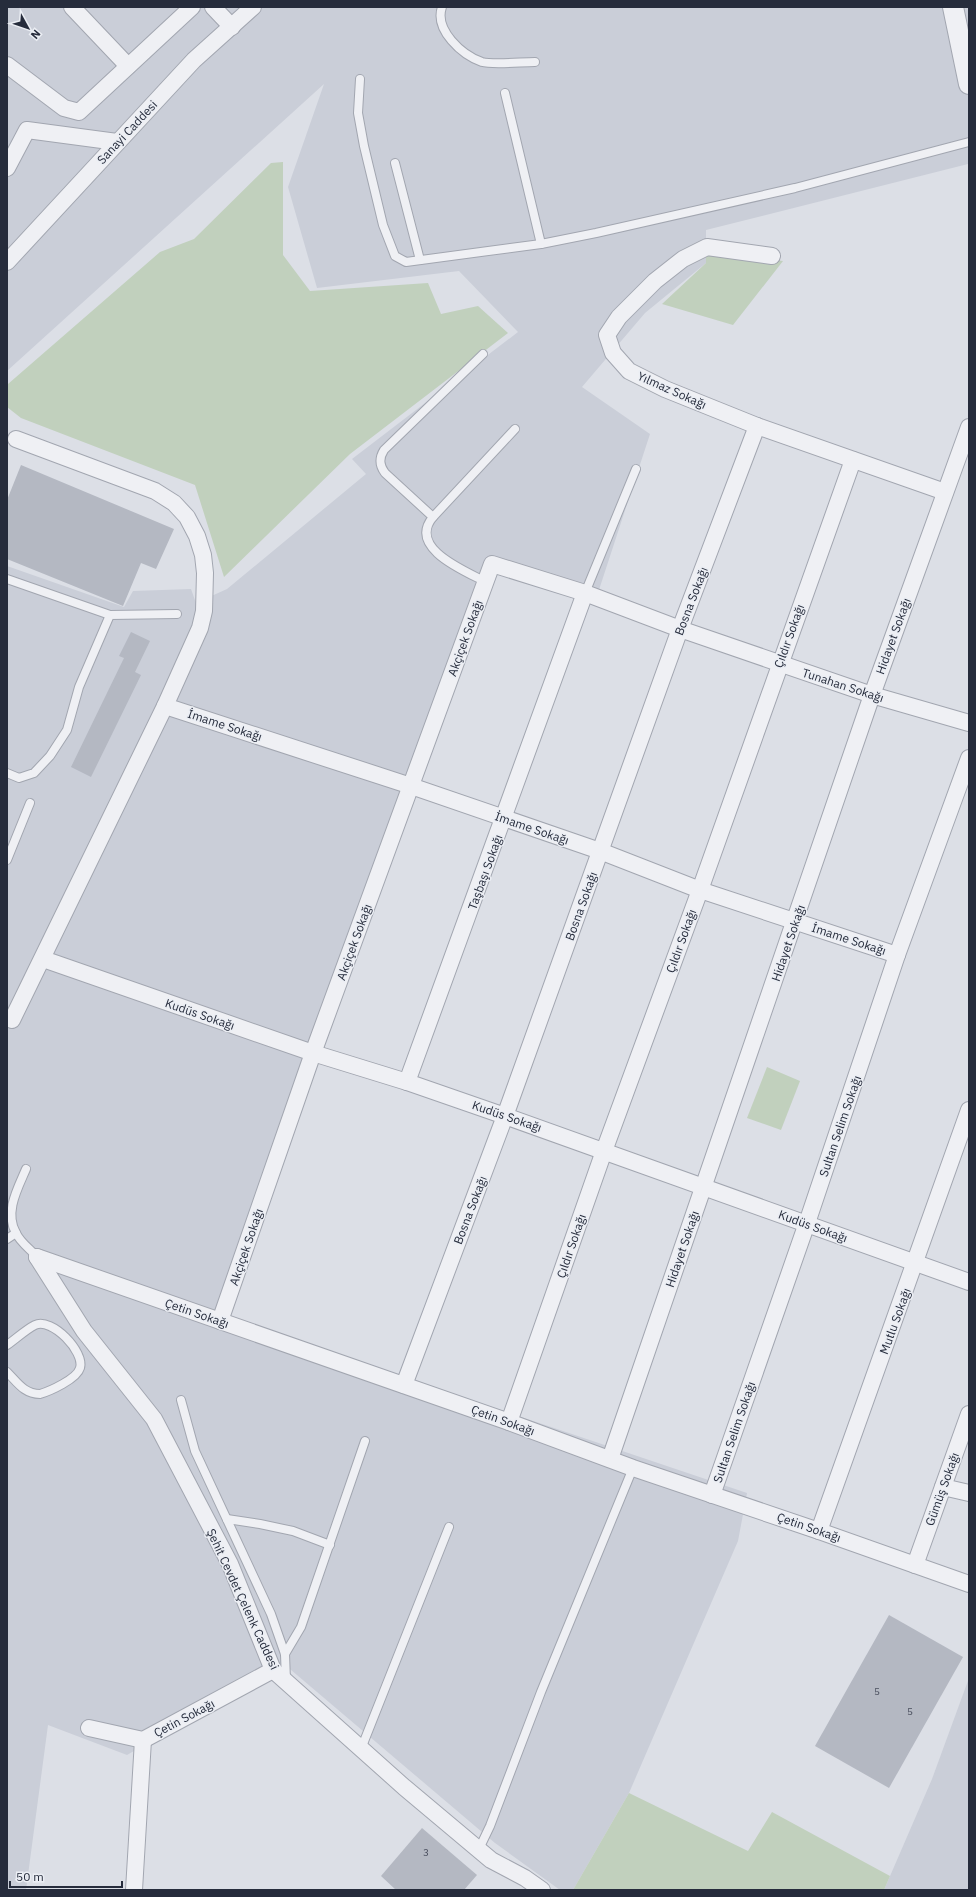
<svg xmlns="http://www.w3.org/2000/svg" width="976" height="1897" font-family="'IBM Plex Sans',sans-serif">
	<rect width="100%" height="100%" fill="#dcdfe6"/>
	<!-- built -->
	<g fill="#caced8">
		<path d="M7 7H969V170L968 164 706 230V263L645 313 582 387 650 434 596 599 494 566 228 1318 747 1493 738 1541 629 1793 573 1890H560L495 1843 284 1664 127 1755 48 1725 26 1890H7V566L124 607 133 591 191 589 196 603 227 589 366 474 352 459 518 332 459 271 317 288 288 187 324 84 7 371Z"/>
		<path d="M969 1678V1890H884L932 1779Z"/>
	</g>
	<!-- green -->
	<g fill="#c1d0bd">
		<path d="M283 162V255L310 291 428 283 441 314 478 306 508 333 350 454 224 577 195 485 21 418 7 407 8 384 160 252 194 239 271 163Z"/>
		<path d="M706 251 783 261 733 325 662 304 706 263Z"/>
		<path d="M767 1067 800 1081 781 1130 747 1118Z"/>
		<path d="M629 1793 748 1851 772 1812 890 1876 884 1890H573Z"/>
	</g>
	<!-- building -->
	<g fill="#b4b8c2">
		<path d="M21 465 174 529 156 569 141 563 123 606 7 559V500Z"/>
		<path d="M131 632 150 641 135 672 141 675 91 777 71 767 124 658 119 656Z"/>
		<path d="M889 1615 963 1657 889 1788 815 1746Z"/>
		<path d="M422 1828 477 1875 464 1890H396L381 1876Z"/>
	</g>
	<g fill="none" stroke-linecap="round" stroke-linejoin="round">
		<!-- service casing -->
		<g stroke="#a2a6b0" stroke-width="10">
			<g id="service">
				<path d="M442 7C434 30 462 55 482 62 493 65 522 62 535 62"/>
				<path d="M360 79 358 113 364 146 383 225 395 256 406 262 541 244 596 233 795 188 969 142"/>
				<path d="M505 93 541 244"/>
				<path d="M395 163 420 260"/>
				<path d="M433 517 385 473C379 465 379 458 384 450L483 354"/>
				<path d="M7 579 110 615"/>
				<path d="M486 582C465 571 407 548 433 517L515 429"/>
				<path d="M585 593 636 469"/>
				<path d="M7 773 19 778 34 773 50 756 67 730 79 687 110 615 177 614"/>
				<path d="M7 860 30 803"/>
				<path d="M26 1169C18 1188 4 1212 16 1233 20 1242 30 1249 37 1257"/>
				<path d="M7 1239 16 1233"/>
				<path d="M7 1345C16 1339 25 1330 35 1325 52 1317 85 1352 80 1368 77 1379 50 1391 40 1394 24 1394 17 1382 7 1372"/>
				<path d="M181 1400 195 1451 271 1614 285 1654 286 1681"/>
				<path d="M227 1519 260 1524 293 1531 330 1545"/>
				<path d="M285 1654 301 1627 365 1441"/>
				<path d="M361 1749 449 1527"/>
				<path d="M479 1849 490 1826 541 1692 633 1468"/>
			</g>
		</g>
		<!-- minor casing -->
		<g stroke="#a2a6b0" stroke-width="18">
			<g id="minor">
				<path d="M72 7 128 66"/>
				<path d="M213 7 232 27"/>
				<path d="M7 65 64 108 79 112 192 7"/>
				<path d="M7 168 27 130 117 142"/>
				<path d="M772 256 707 247 683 259 655 281 619 317 607 335 613 353 629 371 665 389 757 426 945 492"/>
				<path d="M7 262 194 60 253 7"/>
				<path d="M165 706 411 786 600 851 700 890 897 955"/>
				<path d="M43 959 313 1053 407 1082 505 1116 969 1282"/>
				<path d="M12 1020 165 706 200 628 204 611 205 573 203 555 197 536 187 517 174 503 155 491 16 439"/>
				<path d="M407 1082 585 593"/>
				<path d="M37 1257 509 1422 633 1468 819 1531 969 1584"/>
				<path d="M37 1257 84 1331 154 1419 230 1564 273 1670 404 1787 491 1860 525 1878 542 1890"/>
				<path d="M220 1321 313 1053 492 564 585 593 680 629 872 695 969 723"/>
				<path d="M404 1385 505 1116 680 629 757 426"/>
				<path d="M509 1422 604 1151 700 890 853 460"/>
				<path d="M610 1459 872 695 969 427"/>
				<path d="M943 1487 969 1493"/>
				<path d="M712 1495 807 1223 897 955 969 758"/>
				<path d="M819 1531 969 1110"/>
				<path d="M915 1565 969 1414"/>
				<path d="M89 1728 143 1740 273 1670"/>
				<path d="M134 1890 143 1740"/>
			</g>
		</g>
		<!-- tertiary casing -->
		<g stroke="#a2a6b0" stroke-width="22">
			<path id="tertiary" d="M953 7 969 84"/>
		</g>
		<!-- service -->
		<use href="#service" stroke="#eff0f4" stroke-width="8"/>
		<!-- minor -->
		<use href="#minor" stroke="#eff0f4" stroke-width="16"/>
		<!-- tertiary -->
		<use href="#tertiary" stroke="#eff0f4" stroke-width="20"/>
	</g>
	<g text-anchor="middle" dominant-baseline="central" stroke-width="3" stroke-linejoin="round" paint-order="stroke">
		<!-- number labels -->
		<g font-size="10" fill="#4a4f5e">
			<text x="877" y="1691">5</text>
			<text x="910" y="1711">5</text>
			<text x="426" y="1852">3</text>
		</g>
		<!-- street labels -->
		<g font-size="12" fill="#262c3c" stroke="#ebeef4">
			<text transform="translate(127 132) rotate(-47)">Sanayi Caddesi</text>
			<text transform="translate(672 390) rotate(24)">Yılmaz Sokağı</text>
			<text transform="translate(691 601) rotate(-69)">Bosna Sokağı</text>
			<text transform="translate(789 636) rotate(-70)">Çıldır Sokağı</text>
			<text transform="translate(893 636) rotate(-70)">Hidayet Sokağı</text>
			<text transform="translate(465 638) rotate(-70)">Akçiçek Sokağı</text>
			<text transform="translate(843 685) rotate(18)">Tunahan Sokağı</text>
			<text transform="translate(225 725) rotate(18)">İmame Sokağı</text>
			<text transform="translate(532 828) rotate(19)">İmame Sokağı</text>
			<text transform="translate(485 872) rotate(-70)">Taşbaşı Sokağı</text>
			<text transform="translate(581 906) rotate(-70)">Bosna Sokağı</text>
			<text transform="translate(849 939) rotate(18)">İmame Sokağı</text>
			<text transform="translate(681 941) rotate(-70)">Çıldır Sokağı</text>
			<text transform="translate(354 942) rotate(-70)">Akçiçek Sokağı</text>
			<text transform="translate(788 943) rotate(-71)">Hidayet Sokağı</text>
			<text transform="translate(200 1014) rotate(19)">Kudüs Sokağı</text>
			<text transform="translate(507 1116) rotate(19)">Kudüs Sokağı</text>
			<text transform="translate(840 1126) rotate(-71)">Sultan Selim Sokağı</text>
			<text transform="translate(470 1210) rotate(-69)">Bosna Sokağı</text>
			<text transform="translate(813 1226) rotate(20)">Kudüs Sokağı</text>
			<text transform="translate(571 1246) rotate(-71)">Çıldır Sokağı</text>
			<text transform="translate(246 1247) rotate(-71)">Akçiçek Sokağı</text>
			<text transform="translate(682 1249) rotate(-71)">Hidayet Sokağı</text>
			<text transform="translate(197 1313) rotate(19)">Çetin Sokağı</text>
			<text transform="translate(895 1321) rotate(-70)">Mutlu Sokağı</text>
			<text transform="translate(503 1420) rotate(20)">Çetin Sokağı</text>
			<text transform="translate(734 1432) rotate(-71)">Sultan Selim Sokağı</text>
			<text transform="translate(942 1489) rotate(-70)">Gümüş Sokağı</text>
			<text transform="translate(809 1527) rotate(19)">Çetin Sokağı</text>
			<text transform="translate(243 1599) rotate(65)">Şehit Cevdet Çelenk Caddesi</text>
			<text transform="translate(184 1718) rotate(-28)">Çetin Sokağı</text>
		</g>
	</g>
	<!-- border -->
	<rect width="976" height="1897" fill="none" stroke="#262c3c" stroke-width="16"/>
	<!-- north arrow -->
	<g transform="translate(28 28) rotate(130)" stroke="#ebeef4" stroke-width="3" paint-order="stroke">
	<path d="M0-3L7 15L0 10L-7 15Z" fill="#262c3c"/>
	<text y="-6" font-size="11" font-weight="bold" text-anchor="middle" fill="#262c3c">N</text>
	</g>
	<!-- scale -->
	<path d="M10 1881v6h112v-6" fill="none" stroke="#262c3c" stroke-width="2"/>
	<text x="16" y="1881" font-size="12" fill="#262c3c" stroke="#ebeef4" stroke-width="3" paint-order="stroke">50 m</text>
</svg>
